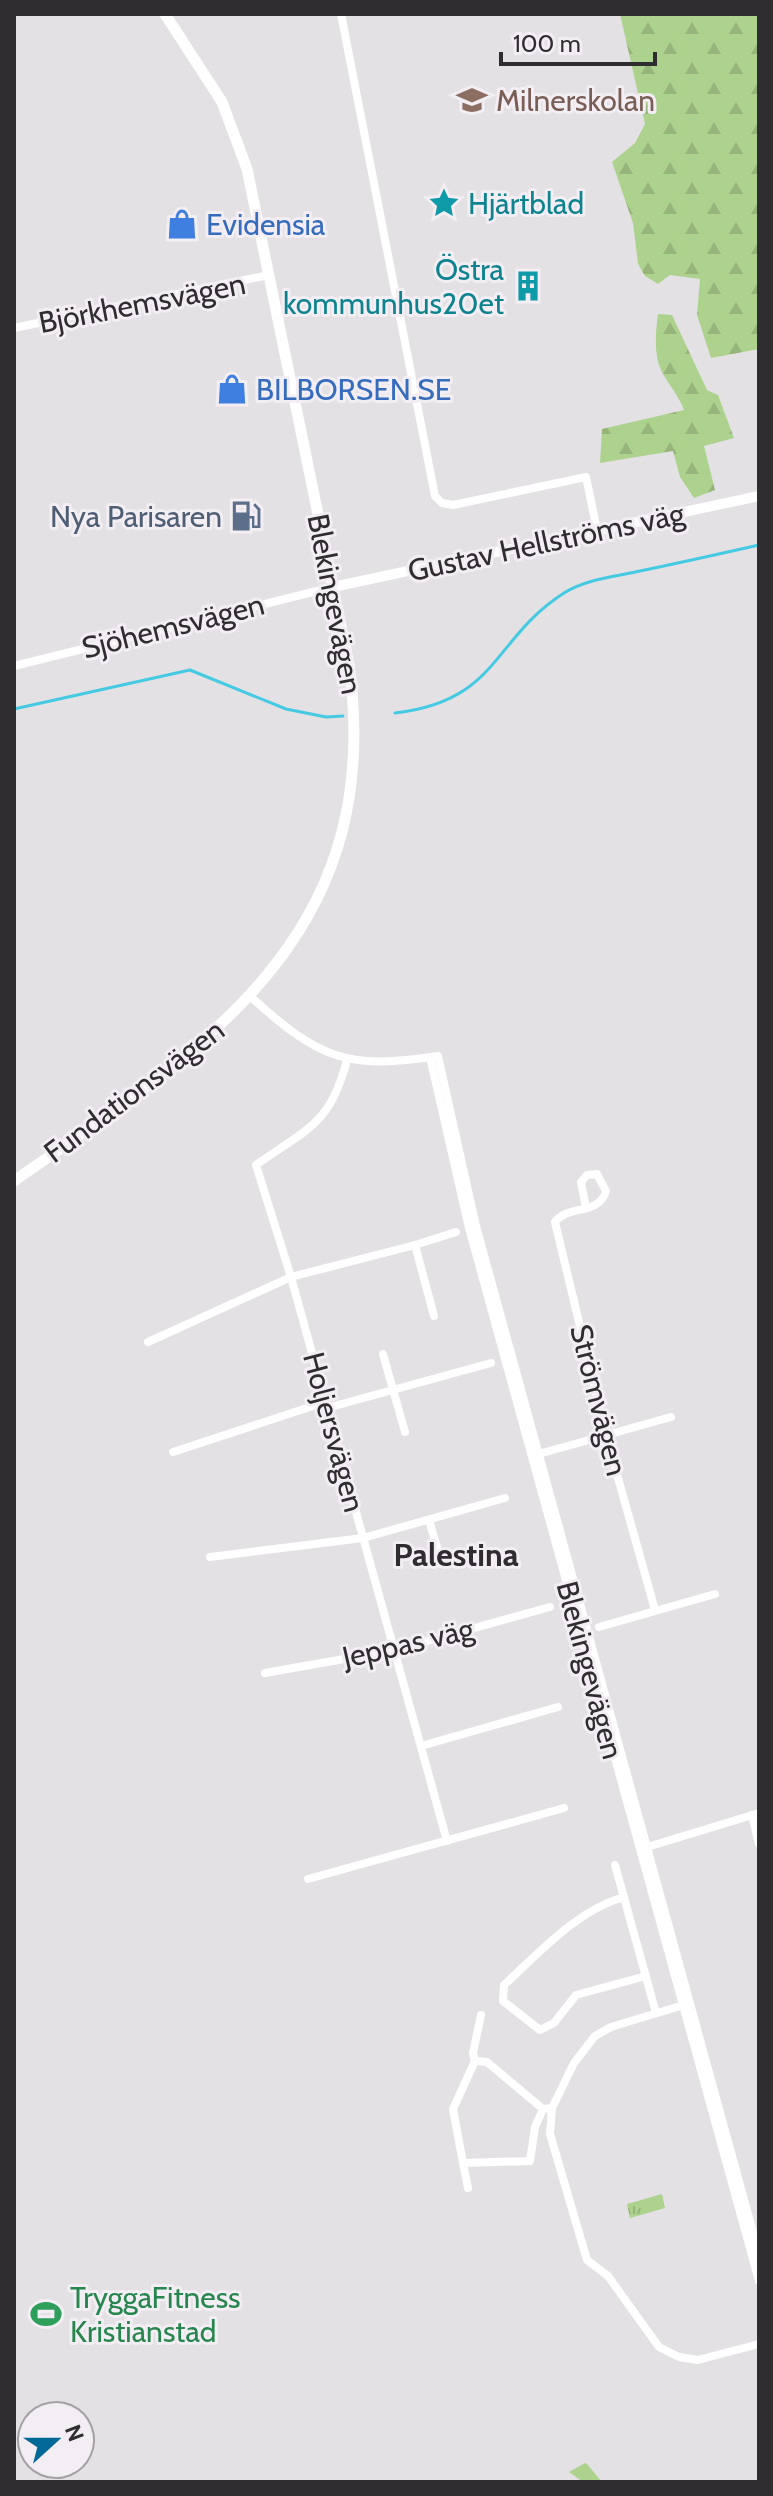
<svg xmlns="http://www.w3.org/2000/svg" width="773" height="2496" font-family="Cabin,sans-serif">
	<defs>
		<pattern id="forest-firs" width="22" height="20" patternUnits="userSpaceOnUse" patternTransform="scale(2)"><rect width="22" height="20" fill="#add28d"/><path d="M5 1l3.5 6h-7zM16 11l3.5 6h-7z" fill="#95b57a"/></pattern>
		<pattern id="park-tufts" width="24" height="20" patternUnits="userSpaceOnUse" patternTransform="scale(2)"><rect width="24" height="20" fill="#add28d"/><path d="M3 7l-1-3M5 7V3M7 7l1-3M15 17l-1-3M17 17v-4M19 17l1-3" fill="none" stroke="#95b57a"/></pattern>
	</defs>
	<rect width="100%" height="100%" fill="#e4e1e5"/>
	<!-- forest -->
	<g fill="url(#forest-firs)">
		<path d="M620 14H759V349L711 358 697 315 700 279 670 275 658 284 645 276 638 264 633 223 612 162 635 143 645 124Z"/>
		<path d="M658 314 672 315 707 390 718 395 734 438 704 446 715 490 694 498 680 477 673 451 600 463 602 429 684 410C678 393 664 380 659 365 654 349 656 330 658 314Z"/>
	</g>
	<!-- park -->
	<g fill="url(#park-tufts)">
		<path d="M662 2194 665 2208 630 2218 627 2204Z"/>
		<path d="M585 2463 587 2464 602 2482H583L569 2472Z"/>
	</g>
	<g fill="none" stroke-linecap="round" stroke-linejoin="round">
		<!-- stream -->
		<g stroke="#45cae3" stroke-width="3">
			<path d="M14 709 190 670 286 709 326 717 343 716"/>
			<path d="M395 713C499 701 492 639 564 593 586 579 614 577 640 571 679 563 719 554 759 545"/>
		</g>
		<!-- minor -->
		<g stroke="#fff" stroke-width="8">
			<path d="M341 14 435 496 442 503 453 505 586 477 597 530"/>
			<path d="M14 328 269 275"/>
			<path d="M14 666 333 587"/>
			<path d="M251 997C319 1059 347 1070 438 1056L476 1226 759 2254"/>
			<path d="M430 1057 469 1228 759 2281"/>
			<path d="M347 1060C330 1125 308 1128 256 1165L291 1277 447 1841"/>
			<path d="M586 1208 581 1182 587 1175 597 1174 606 1191C599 1216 568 1204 555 1222L606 1435 655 1610"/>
			<path d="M415 1245 456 1232"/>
			<path d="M148 1342 291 1277 415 1245 434 1316"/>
			<path d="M383 1354 405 1432"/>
			<path d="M327 1408 491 1363"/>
			<path d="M173 1452 325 1402"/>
			<path d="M535 1455 671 1417"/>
			<path d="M429 1520 440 1557"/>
			<path d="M210 1557 363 1538 505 1498"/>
			<path d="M599 1627 715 1594"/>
			<path d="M265 1673 395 1650 550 1607"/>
			<path d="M421 1746 558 1707"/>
			<path d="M752 1815 759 1844"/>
			<path d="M644 1848 759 1813"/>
			<path d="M615 1865 656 2013"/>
			<path d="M308 1879 564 1808"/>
			<path d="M624 1897C577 1910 539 1953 504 1985L503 2001 540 2030 554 2023 576 1995 646 1976"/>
			<path d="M687 2004 611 2027 595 2036 574 2063 552 2108 550 2134 587 2260 608 2276 659 2347 679 2357 698 2360 759 2344"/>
			<path d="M475 2061 473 2053 481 2015"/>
			<path d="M543 2109 535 2127 530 2161 463 2163 453 2109 475 2061 487 2062 543 2109 552 2108"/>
			<path d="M463 2163 468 2188"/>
		</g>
		<!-- tertiary -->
		<path stroke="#fff" stroke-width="10" d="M333 587 759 496"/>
		<!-- secondary -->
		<path stroke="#fff" stroke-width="11" d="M14 1181C208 1045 386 936 349 665L247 169 222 102 165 14"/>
	</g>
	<!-- icons -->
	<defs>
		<g id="school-bare" transform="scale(2.4)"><path d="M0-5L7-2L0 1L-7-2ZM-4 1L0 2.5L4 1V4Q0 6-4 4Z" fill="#8d6e63" stroke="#f2eef3" stroke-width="2.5" paint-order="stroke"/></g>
		<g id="sight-bare" transform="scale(2.4)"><path d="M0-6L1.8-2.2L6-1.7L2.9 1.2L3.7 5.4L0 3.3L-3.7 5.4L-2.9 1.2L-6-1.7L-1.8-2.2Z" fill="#0f9aa8" stroke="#f2eef3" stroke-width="2.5" paint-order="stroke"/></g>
		<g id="shop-bare" transform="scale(2.4)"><path d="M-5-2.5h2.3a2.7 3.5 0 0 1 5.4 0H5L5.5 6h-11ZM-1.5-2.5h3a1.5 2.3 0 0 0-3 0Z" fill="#3f7fe0" stroke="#f2eef3" stroke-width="2.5" paint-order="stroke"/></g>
		<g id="building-bare" transform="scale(2.4)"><path d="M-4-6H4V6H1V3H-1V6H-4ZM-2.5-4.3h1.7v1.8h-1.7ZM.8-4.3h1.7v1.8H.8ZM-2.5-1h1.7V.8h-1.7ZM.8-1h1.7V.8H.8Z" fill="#0f9aa8" stroke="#f2eef3" stroke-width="2.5" paint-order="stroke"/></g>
		<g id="fuel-bare" transform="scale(2.4)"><path d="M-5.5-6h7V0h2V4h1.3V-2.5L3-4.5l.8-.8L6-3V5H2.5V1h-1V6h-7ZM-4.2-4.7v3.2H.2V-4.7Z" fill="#5c6f8a" stroke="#f2eef3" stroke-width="2.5" paint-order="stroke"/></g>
		<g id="stadium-bare" transform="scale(2.4)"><path d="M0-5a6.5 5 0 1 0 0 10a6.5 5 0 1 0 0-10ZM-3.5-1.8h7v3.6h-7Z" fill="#2e9e5b" stroke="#f2eef3" stroke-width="2.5" paint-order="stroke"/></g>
	</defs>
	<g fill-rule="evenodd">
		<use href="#school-bare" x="472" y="100"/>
		<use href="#sight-bare" x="444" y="203"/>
		<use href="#shop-bare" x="182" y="224"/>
		<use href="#building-bare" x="528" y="286"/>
		<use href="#shop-bare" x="232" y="389"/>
		<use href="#fuel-bare" x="246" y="516"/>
		<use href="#stadium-bare" x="46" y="2314"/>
	</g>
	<g text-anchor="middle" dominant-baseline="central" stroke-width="6" stroke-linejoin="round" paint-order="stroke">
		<!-- education labels -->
		<g font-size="30" fill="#785e54" stroke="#f2eef3" text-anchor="start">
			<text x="496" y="100">Milnerskolan</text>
		</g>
		<!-- culture labels -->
		<g font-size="30" fill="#0d838f" stroke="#f2eef3" text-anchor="start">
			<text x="468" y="203">Hjärtblad</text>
			<text x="504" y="269" text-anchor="end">Östra<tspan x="504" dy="34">kommunhus20et</tspan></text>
		</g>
		<!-- shop labels -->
		<g font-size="30" fill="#366cbe" stroke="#f2eef3" text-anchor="start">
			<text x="206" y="224">Evidensia</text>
			<text x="256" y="389">BILBORSEN.SE</text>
		</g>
		<!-- street labels -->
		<g font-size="30" fill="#2f2d2f" stroke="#f2eef3">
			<text transform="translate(142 303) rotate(-11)">Björkhemsvägen</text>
			<text transform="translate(546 542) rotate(-12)">Gustav Hellströms väg</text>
			<text transform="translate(335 604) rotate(79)">Blekingevägen</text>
			<text transform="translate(173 626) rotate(-14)">Sjöhemsvägen</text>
			<text transform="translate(134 1091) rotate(-37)">Fundationsvägen</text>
			<text transform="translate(599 1400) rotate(76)">Strömvägen</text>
			<text transform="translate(334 1432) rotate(75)">Holjersvägen</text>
			<text transform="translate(408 1643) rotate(-13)">Jeppas väg</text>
			<text transform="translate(590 1670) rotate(75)">Blekingevägen</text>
		</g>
		<!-- service labels -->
		<g font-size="30" fill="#4e5e75" stroke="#f2eef3" text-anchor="end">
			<text x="222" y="516">Nya Parisaren</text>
		</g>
		<!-- leisure labels -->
		<g font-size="30" fill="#27864d" stroke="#f2eef3" text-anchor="start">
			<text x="70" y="2297">TryggaFitness<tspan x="70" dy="34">Kristianstad</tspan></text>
		</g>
		<!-- neighbourhood labels -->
		<g font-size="32" font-weight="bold" fill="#2f2d2f" stroke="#f2eef3">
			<text x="456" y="1554">Palestina</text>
		</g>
	</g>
	<!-- border -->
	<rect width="773" height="2496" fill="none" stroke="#2f2d2f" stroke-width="32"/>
	<!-- north arrow -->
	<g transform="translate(56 2440) rotate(69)"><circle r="38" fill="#f2eef3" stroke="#a4a1a5" stroke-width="2"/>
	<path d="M0-6L14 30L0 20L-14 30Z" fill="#006997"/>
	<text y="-12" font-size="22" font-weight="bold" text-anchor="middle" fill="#2f2d2f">N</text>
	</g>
	<!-- scale -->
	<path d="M501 52v12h154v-12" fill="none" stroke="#2f2d2f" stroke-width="4"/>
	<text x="513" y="52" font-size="24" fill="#2f2d2f" stroke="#f2eef3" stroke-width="6" paint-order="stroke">100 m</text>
</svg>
